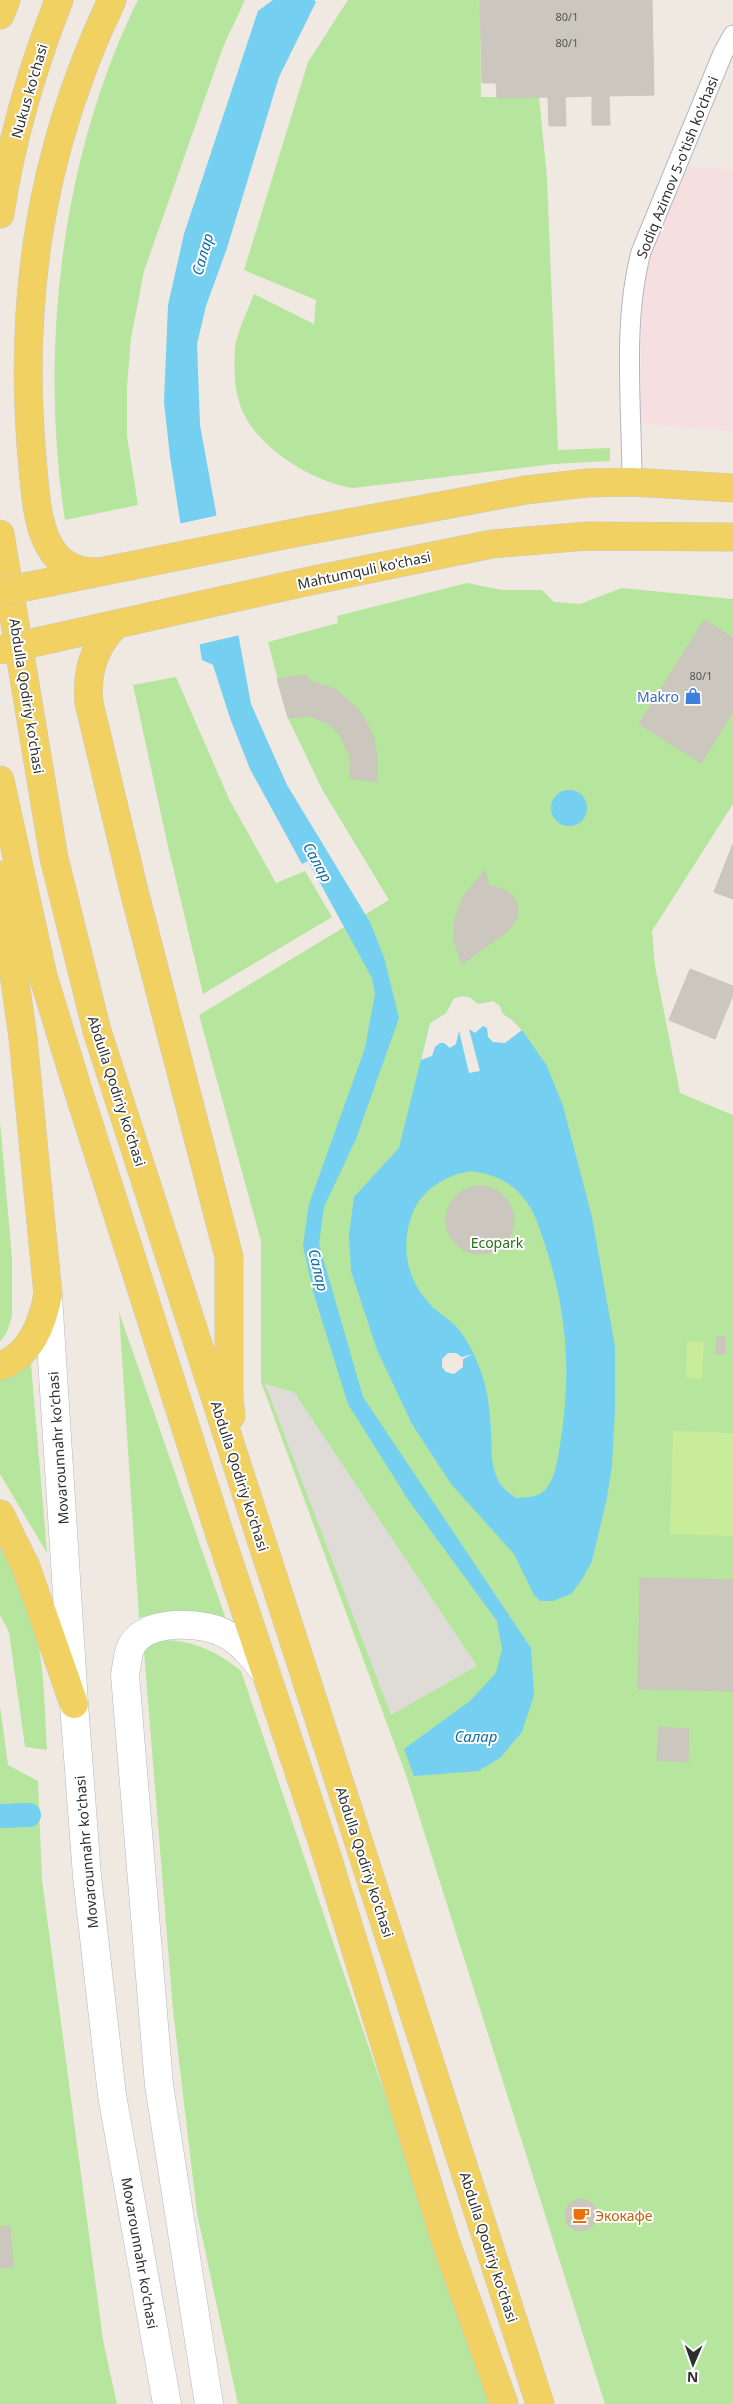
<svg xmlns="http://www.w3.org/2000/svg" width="733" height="2404" font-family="'Noto Sans',sans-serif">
	<rect width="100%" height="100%" fill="#efe9e1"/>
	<!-- medical -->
	<path fill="#f5dfe0" d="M684 166 733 170V431L640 424 643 276Z"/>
	<!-- green -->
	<g fill="#b6e59e">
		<path d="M138 0H245L223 47 144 271 131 338 127 386V436L138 505 65 520C39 351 61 155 138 0Z"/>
		<path d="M348 0H480L481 97H539L547 178 558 450 610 448V461L553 464 353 488C311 482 250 444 239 401 234 385 234 365 235 348 237 331 248 310 254 294L314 324 316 300 244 270 308 62Z"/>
		<path d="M467 583 502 590H542L554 602 580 604 622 588 733 599V804L652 931 655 966 680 1093 733 1115V2404H605L407 1778 261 1382V1241L199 1015 389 900 322 789 288 718 268 642 338 623 337 616Z"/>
		<path d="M176 677 229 799 276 883 305 871 332 917 203 994 167 842 133 685Z"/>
		<path d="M0 1121 12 1258V1316L7 1332 0 1342Z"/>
		<path d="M119 1312 230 1631C200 1621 171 1607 139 1618Z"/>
		<path d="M31 1364 47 1553 0 1474V1380Z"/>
		<path d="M0 1547C21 1585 38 1627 42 1669 45 1696 45 1723 47 1750L25 1747 9 1632 0 1615Z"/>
		<path d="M162 1640C193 1640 218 1652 241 1671L490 2404H238L197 2213 173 2010 144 1651 149 1645Z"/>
		<path d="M0 1706 8 1765 38 1781 42 1880 103 2340 117 2404H0Z"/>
	</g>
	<!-- pitch -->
	<g fill="#c9ec9a">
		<path d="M687 1341 704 1342 702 1379 686 1378Z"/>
		<path d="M673 1431 733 1433V1536L670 1534Z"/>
	</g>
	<!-- plaza -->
	<path fill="#dfdcd8" d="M265 1384 294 1392 477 1666 391 1715Z"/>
	<!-- water -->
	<g fill="#75cff0" fill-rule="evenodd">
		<path d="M273 0H314L316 2 279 77 227 248 206 306 197 344 200 425 251 704 287 785 370 922 384 957 399 1018 356 1139 324 1207 319 1244 363 1397 531 1648 534 1695 522 1732 500 1758 478 1771 414 1776 404 1749 470 1701 496 1673 502 1649 497 1621 409 1501 348 1404 314 1295 303 1246 309 1204 365 1048 375 994 372 978 308 861 302 864 250 769 230 718 213 665 202 660 170 457 164 402 168 305 184 234 258 11Z"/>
		<circle cx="569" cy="808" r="18"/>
		<path d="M463 996 471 998 478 1004 493 1001 500 1006 503 1014 511 1019 522 1030 547 1066 563 1106 592 1217 615 1347V1410L612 1465 607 1498 592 1561 583 1578 571 1594 553 1601H540L534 1595 514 1554 451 1484 412 1424 377 1350 351 1271 349 1235 354 1197 399 1148 430 1023 446 1013 454 998ZM472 1171C491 1174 509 1180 522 1196 536 1212 541 1233 548 1254 568 1321 571 1376 560 1445 557 1461 556 1477 545 1490 538 1498 526 1497 516 1498 509 1493 502 1488 498 1480 490 1465 492 1447 491 1431 490 1411 488 1391 481 1372 476 1358 469 1343 460 1331 452 1320 438 1314 429 1303 406 1278 400 1244 413 1212 423 1188 448 1174 472 1171Z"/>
		<path d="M0 1805 18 1806 22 1826 0 1825Z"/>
	</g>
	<!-- pier -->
	<g fill="#efe9e1">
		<path d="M219 515 240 635 197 645 178 524Z"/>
		<path d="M463 996 471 998 478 1004 493 1001 500 1006 503 1014 511 1019 522 1030 505 1043 493 1042 488 1037 487 1028 483 1026 475 1033 469 1029 480 1071 469 1073 459 1031 456 1044 450 1048 444 1043H440L435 1047 432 1056 421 1060 430 1023 446 1013 454 998Z"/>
		<path d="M448 1353H456L462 1357 473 1354 463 1359V1367L454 1374 446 1372 442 1367V1359Z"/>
	</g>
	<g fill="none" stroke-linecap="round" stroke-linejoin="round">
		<!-- canal -->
		<path stroke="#75cff0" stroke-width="24" d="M0 1816 29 1815"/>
	</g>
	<!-- building -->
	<g fill="#cbc7bf" stroke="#cbc5ba">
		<path d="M480 0H652L654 95 609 96 610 125H592V96L565 97 566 126H549L548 97 497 98 496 83H482Z"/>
		<path d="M704 620 733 638V712L701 763 639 724Z"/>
		<path d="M307 675 309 681 335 689 359 710 373 735 377 757V782L349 778 351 764 349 755 340 735 330 725 311 716 288 718 277 679Z"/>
		<path d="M733 844V899L714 892Z"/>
		<path d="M485 870 489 886 504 889 513 896 518 905 517 918 508 931 462 964 454 940 455 919 463 897Z"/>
		<path d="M690 969 733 986V995L715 1039 669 1020Z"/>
		<circle cx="480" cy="1220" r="34"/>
		<path d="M717 1337H725V1354H716Z"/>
		<path d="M640 1578 733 1580V1691L638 1689Z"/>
		<path d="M659 1727 689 1729 688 1762 657 1760Z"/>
		<circle cx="581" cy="2215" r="16"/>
		<path d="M10 2226 13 2267 0 2268V2227Z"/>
	</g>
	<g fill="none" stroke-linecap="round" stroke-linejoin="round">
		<!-- street casing -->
		<g stroke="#b4b7c1" stroke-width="21">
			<path id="street" d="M632 482C632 408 622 324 641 252L723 53 733 35"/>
		</g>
		<!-- secondary casing -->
		<g stroke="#b4b7c1" stroke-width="29">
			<g id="secondary">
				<path d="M48 1296 74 1704 87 1876 112 2095 167 2404"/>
				<path d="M209 2404 159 2085 125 1675C127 1666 127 1653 132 1645 147 1618 207 1621 229 1636 245 1646 256 1661 267 1675"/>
			</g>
		</g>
		<!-- primary casing -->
		<g stroke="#c9c9c9" stroke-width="29">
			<g id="primary">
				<path d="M0 15 6 0"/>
				<path d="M0 214C11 140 32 69 59 0"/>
				<path d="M0 534 54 858 97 1031 540 2404"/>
				<path d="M97 572C39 573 37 510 33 469 17 302 40 151 112 0"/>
				<path d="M30 586 294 533 526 490 587 483 632 482 733 488"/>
				<path d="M117 624C94 645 86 672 89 703L134 891 229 1257V1397L231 1416"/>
				<path d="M41 641 305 582 492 544 587 536 733 537"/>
				<path d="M0 780 43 976 77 1087 218 1529 326 1853 445 2240 504 2404"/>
				<path d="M0 875 23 1038 48 1295C42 1324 31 1355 0 1366"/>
				<path d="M0 1514 26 1567 74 1704"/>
			</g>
		</g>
		<!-- street -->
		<use href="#street" stroke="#fff" stroke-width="19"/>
		<!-- secondary -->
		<use href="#secondary" stroke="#fff" stroke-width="28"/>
		<!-- primary -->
		<use href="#primary" stroke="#f2d163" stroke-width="28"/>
		<!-- primary-bridge casing -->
		<g stroke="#c9c9c9" stroke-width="29" stroke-linecap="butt">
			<g id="primary-bridge">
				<path d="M0 592 30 586"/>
				<path d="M0 650 41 641"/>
			</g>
		</g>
		<!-- primary-bridge -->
		<use href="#primary-bridge" stroke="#f2d163" stroke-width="28"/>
	</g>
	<!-- icons -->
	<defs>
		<g id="shop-bare" transform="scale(1.35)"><path d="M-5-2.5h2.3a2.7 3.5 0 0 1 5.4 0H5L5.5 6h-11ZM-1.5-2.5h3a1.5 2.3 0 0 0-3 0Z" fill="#3f7fe0" stroke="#fff" stroke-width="2.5" paint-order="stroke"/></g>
		<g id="cafe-bare" transform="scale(1.35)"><path d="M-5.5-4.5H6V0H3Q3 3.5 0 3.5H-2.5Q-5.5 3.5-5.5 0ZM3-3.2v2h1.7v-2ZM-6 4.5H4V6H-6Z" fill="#e8710a" stroke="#fff" stroke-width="2.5" paint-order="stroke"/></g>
	</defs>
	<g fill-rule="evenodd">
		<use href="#shop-bare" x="693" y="696"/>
		<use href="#cafe-bare" x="581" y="2215"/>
	</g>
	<g text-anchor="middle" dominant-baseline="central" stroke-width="4" stroke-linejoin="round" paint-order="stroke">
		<!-- number labels -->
		<g font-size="11" fill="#555452">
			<text x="567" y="16">80/1</text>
			<text x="567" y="42">80/1</text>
			<text x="701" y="675">80/1</text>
		</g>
		<!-- street labels -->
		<g font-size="14" fill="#2e2e2e" stroke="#fff">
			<text transform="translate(29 91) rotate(-74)">Nukus ko'chasi</text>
			<text transform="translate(677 167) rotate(-68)">Sodiq Azimov 5-o'tish ko'chasi</text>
			<text transform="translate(364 570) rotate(-12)">Mahtumquli ko'chasi</text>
			<text transform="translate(27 696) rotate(81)">Abdulla Qodiriy ko'chasi</text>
			<text transform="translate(117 1091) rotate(72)">Abdulla Qodiriy ko'chasi</text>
			<text transform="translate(58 1448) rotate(-94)">Movarounnahr ko'chasi</text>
			<text transform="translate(240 1476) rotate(72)">Abdulla Qodiriy ko'chasi</text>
			<text transform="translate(86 1852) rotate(-95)">Movarounnahr ko'chasi</text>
			<text transform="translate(365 1862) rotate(72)">Abdulla Qodiriy ko'chasi</text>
			<text transform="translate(489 2247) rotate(72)">Abdulla Qodiriy ko'chasi</text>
			<text transform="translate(140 2253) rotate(80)">Movarounnahr ko'chasi</text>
		</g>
		<!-- shop labels -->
		<g font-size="14" fill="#366cbe" stroke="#fff" text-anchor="end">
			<text x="679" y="696">Makro</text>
		</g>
		<!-- park labels -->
		<g font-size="14" fill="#2c6e1b" stroke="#fff">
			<text x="497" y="1242">Ecopark</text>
		</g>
		<!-- food labels -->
		<g font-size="14" fill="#c56008" stroke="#fff" text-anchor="start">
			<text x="595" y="2215">Экокафе</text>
		</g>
		<!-- water labels -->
		<g font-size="15" font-style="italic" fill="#0d6fa3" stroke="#fff">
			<text transform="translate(202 254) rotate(-74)">Салар</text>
			<text transform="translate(318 862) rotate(61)">Салар</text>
			<text transform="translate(319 1270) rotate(77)">Салар</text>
			<text x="476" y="1736">Салар</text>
		</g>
	</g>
	<!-- north arrow -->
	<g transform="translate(693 2364) rotate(182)" stroke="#ffffff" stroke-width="4" paint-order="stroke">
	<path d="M0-4L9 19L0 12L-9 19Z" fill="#2e2e2e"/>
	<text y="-8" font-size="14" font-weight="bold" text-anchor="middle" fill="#2e2e2e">N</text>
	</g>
</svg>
